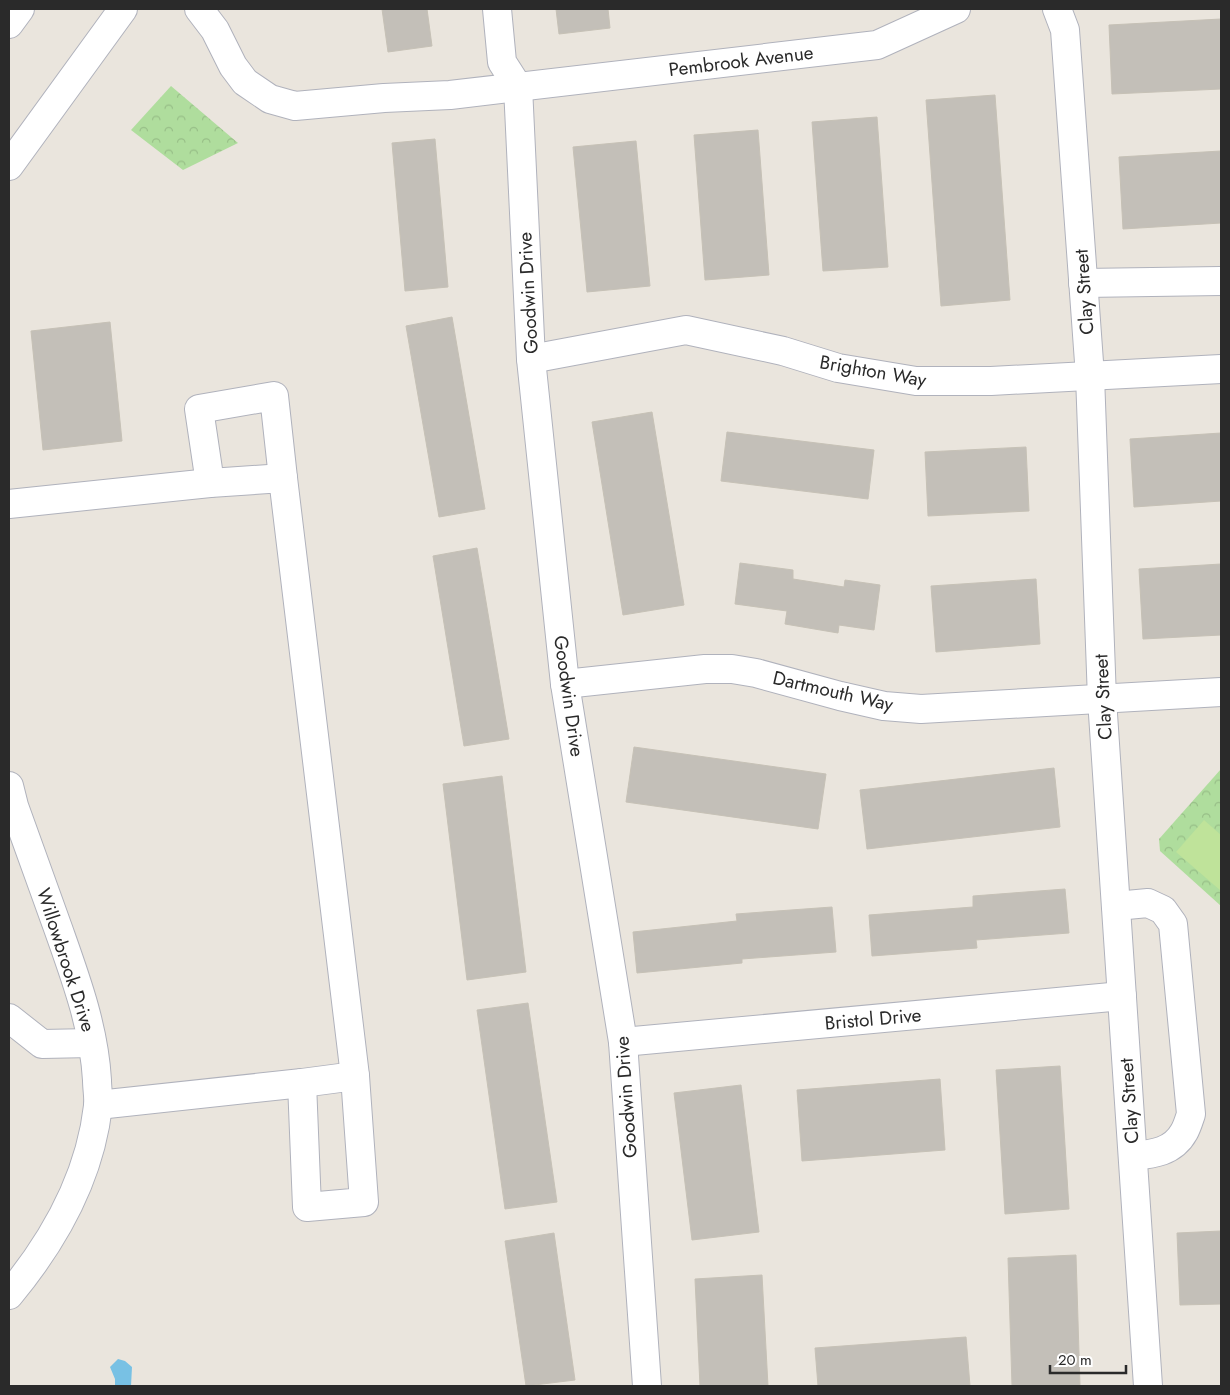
<svg xmlns="http://www.w3.org/2000/svg" width="1230" height="1395" font-family="Jost,sans-serif">
	<defs>
		<pattern id="park-crowns" width="20" height="18" patternUnits="userSpaceOnUse" patternTransform="scale(1.25)"><rect width="20" height="18" fill="#afdd9d"/><path d="M2 6a3 3 0 1 1 6 0M12 15a3 3 0 1 1 6 0" fill="none" stroke="#97be87"/></pattern>
	</defs>
	<rect width="100%" height="100%" fill="#eae5dd"/>
	<!-- park -->
	<g fill="url(#park-crowns)">
		<path d="M171 86 238 143 183 170 131 130Z"/>
		<path d="M1221 769V906L1160 851 1159 839Z"/>
	</g>
	<!-- pitch -->
	<path fill="#bfe39a" d="M1204 820 1221 835V891L1176 852Z"/>
	<!-- water -->
	<path fill="#78c1e4" d="M118 1359 125 1361 132 1367 131 1386H115V1379L110 1367Z"/>
	<!-- building -->
	<g fill="#c3bfb8" stroke="#c6c1b6">
		<path d="M382 9H427L432 46 388 52Z"/>
		<path d="M556 9H608L610 28 559 34Z"/>
		<path d="M1221 19V89L1112 94 1109 25Z"/>
		<path d="M995 95 1010 300 941 306 926 100Z"/>
		<path d="M877 117 888 267 823 271 812 122Z"/>
		<path d="M758 130 769 275 705 280 694 135Z"/>
		<path d="M435 139 448 287 405 291 392 143Z"/>
		<path d="M636 141 650 286 587 292 573 147Z"/>
		<path d="M1221 151V223L1123 229 1119 157Z"/>
		<path d="M452 317 485 509 439 517 406 326Z"/>
		<path d="M110 322 122 441 43 450 31 331Z"/>
		<path d="M652 412 684 605 623 615 592 422Z"/>
		<path d="M727 432 874 450 868 499 721 481Z"/>
		<path d="M1221 433V501L1134 507 1130 439Z"/>
		<path d="M1026 447 1029 511 928 516 925 452Z"/>
		<path d="M477 548 509 739 464 746 433 556Z"/>
		<path d="M740 563 793 570V579L844 587 845 580 880 585 874 630 839 625 838 633 785 624 787 611 735 604Z"/>
		<path d="M1221 564V635L1143 639 1139 569Z"/>
		<path d="M1036 579 1040 644 936 652 931 586Z"/>
		<path d="M634 747 826 774 818 829 626 802Z"/>
		<path d="M1054 768 1060 827 867 849 860 790Z"/>
		<path d="M502 776 526 972 467 980 443 784Z"/>
		<path d="M1065 889 1069 933 976 940 977 948 872 956 869 915 973 907V896Z"/>
		<path d="M832 907 836 952 742 959V963L637 973 633 932 737 921 736 914Z"/>
		<path d="M528 1003 557 1202 505 1209 477 1010Z"/>
		<path d="M1060 1066 1069 1209 1005 1214 996 1070Z"/>
		<path d="M940 1079 945 1150 802 1161 797 1090Z"/>
		<path d="M741 1085 759 1232 692 1240 674 1093Z"/>
		<path d="M1221 1231V1304L1180 1305 1177 1233Z"/>
		<path d="M554 1233 575 1380 526 1386 505 1241Z"/>
		<path d="M1076 1255 1080 1386H1012L1008 1258Z"/>
		<path d="M762 1275 768 1386H700L695 1279Z"/>
		<path d="M966 1337 970 1386H818L815 1348Z"/>
	</g>
	<g fill="none" stroke-linecap="round" stroke-linejoin="round">
		<!-- minor casing -->
		<g stroke="#b0b2bc" stroke-width="30">
			<g id="minor">
				<path d="M199 9 215 30 233 66 245 82 270 99 295 106 384 98 450 95 877 45 956 9"/>
				<path d="M497 9 502 62 518 87 531 359 565 684 623 1042 647 1386"/>
				<path d="M1057 9 1065 30 1090 376 1102 699 1148 1386"/>
				<path d="M9 24 20 9"/>
				<path d="M9 166 123 9"/>
				<path d="M1083 283 1221 281"/>
				<path d="M531 359 686 330 783 351 838 368 916 381H991L1221 369"/>
				<path d="M210 483 199 409 274 396 283 478"/>
				<path d="M9 504 210 483 283 478 355 1076 364 1202 307 1207 302 1083"/>
				<path d="M565 684 705 669H732L756 673 840 696 884 706 921 709 1221 692"/>
				<path d="M9 786 14 806C29 848 44 889 59 931 76 979 94 1028 97 1080 97 1089 99 1098 98 1106 90 1177 53 1242 9 1295"/>
				<path d="M1116 906 1148 903 1163 910 1173 924 1191 1114C1189 1120 1187 1127 1184 1132 1173 1152 1153 1154 1133 1156"/>
				<path d="M9 1018 42 1044 92 1043"/>
				<path d="M623 1042 1122 996"/>
				<path d="M98 1105 302 1083 355 1076"/>
			</g>
		</g>
		<!-- minor -->
		<use href="#minor" stroke="#fff" stroke-width="28"/>
	</g>
	<g text-anchor="middle" dominant-baseline="central" stroke-width="4.5" stroke-linejoin="round" paint-order="stroke">
		<!-- street labels -->
		<g font-size="19" fill="#2a2a2a" stroke="#fff">
			<text transform="translate(741 61) rotate(-7)">Pembrook Avenue</text>
			<text transform="translate(1084 292) rotate(-94)">Clay Street</text>
			<text transform="translate(528 293) rotate(-93)">Goodwin Drive</text>
			<text transform="translate(873 371) rotate(10)">Brighton Way</text>
			<text transform="translate(833 691) rotate(13)">Dartmouth Way</text>
			<text transform="translate(569 696) rotate(82)">Goodwin Drive</text>
			<text transform="translate(1103 697) rotate(-93)">Clay Street</text>
			<text transform="translate(66 960) rotate(72)">Willowbrook Drive</text>
			<text transform="translate(873 1019) rotate(-5)">Bristol Drive</text>
			<text transform="translate(626 1097) rotate(-94)">Goodwin Drive</text>
			<text transform="translate(1129 1101) rotate(-94)">Clay Street</text>
		</g>
	</g>
	<!-- border -->
	<rect width="1230" height="1395" fill="none" stroke="#2a2a2a" stroke-width="20"/>
	<!-- scale -->
	<path d="M1050 1365v8h76v-8" fill="none" stroke="#2a2a2a" stroke-width="2.5"/>
	<text x="1058" y="1365" font-size="15" fill="#2a2a2a" stroke="#ffffff" stroke-width="4" paint-order="stroke">20 m</text>
</svg>
